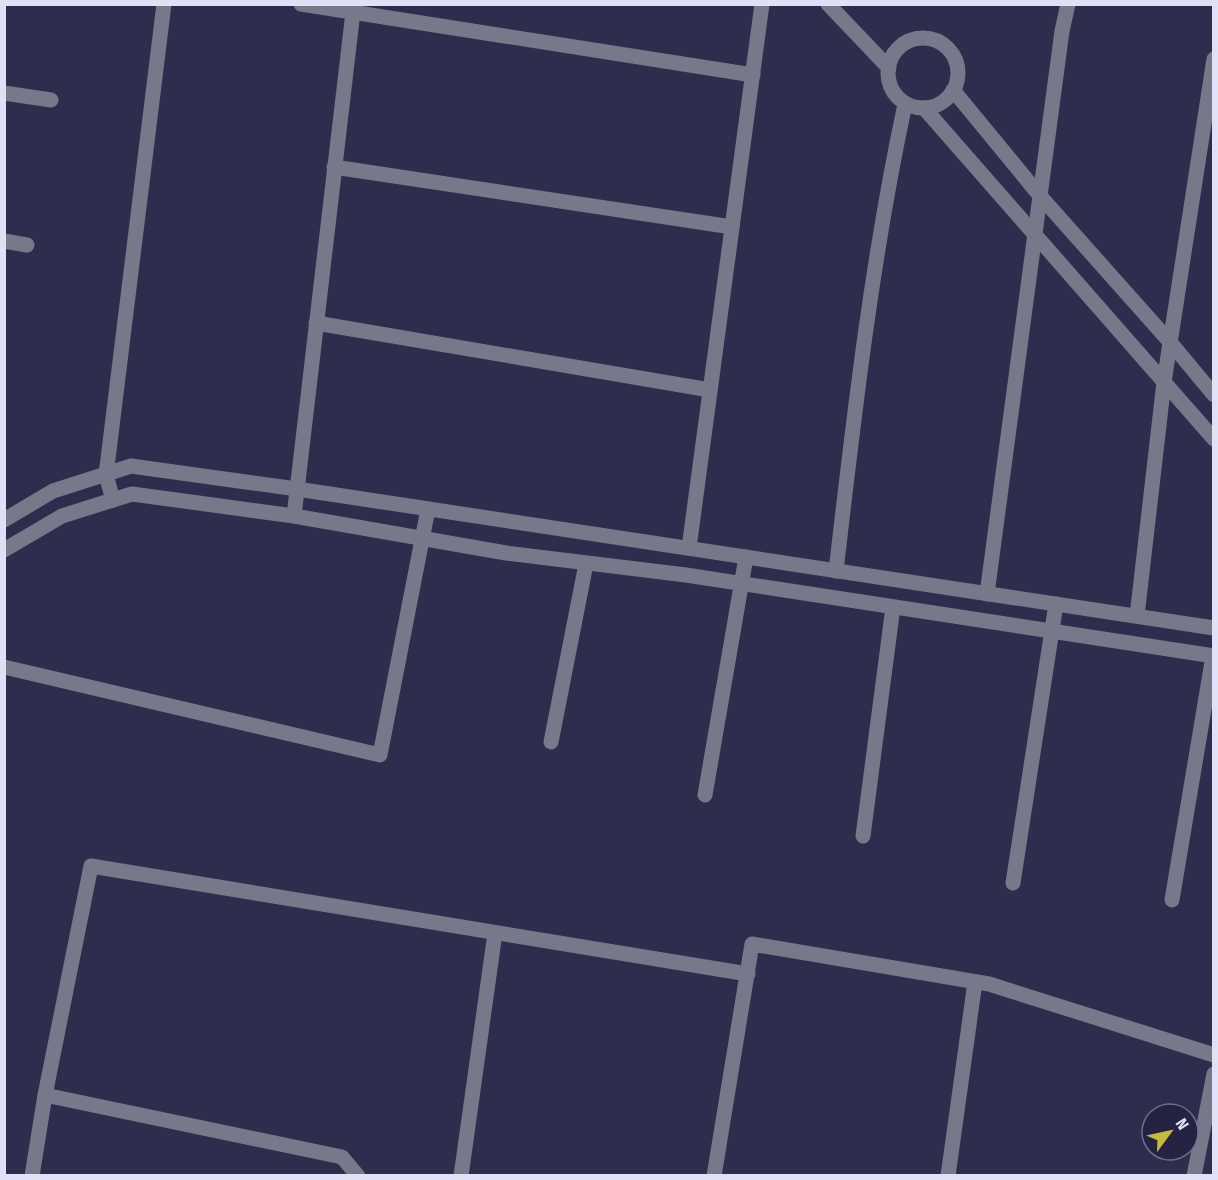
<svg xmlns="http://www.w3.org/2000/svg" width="1218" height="1180" font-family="'Fira Sans Condensed',sans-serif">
	<rect width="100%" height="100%" fill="#2e2d4e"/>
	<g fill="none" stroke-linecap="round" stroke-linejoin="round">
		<!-- minor -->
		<g stroke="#777889" stroke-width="15">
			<path d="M301 4 753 75"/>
			<path d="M828 4 889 68"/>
			<circle cx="923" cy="73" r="35"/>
			<path d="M953 90 1041 197 1170 342 1214 395"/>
			<path d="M4 93 51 100"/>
			<path d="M924 108 1214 439"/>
			<path d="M334 167 732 227"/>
			<path d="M4 241 27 245"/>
			<path d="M316 323 710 390"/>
			<path d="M113 500 106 475 164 4"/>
			<path d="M294 516 353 12"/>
			<path d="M4 520 53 491 131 466 297 489 1214 628"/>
			<path d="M689 548 762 4"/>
			<path d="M4 550 62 516 132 494 294 516 506 553 686 575 1214 656"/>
			<path d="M836 571C854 415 872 258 905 104"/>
			<path d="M987 594 1062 31 1068 4"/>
			<path d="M1137 616 1164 382 1214 59"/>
			<path d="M4 667 380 755 428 509"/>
			<path d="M551 742 586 564"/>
			<path d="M705 795 746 557"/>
			<path d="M863 836 893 607"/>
			<path d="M1013 883 1056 604"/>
			<path d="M1172 900 1213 656"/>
			<path d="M45 1095 342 1157 358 1176"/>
			<path d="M32 1176 45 1095 91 866 748 974"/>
			<path d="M461 1176 495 933"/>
			<path d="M714 1176 752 944 989 984 1214 1055"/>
			<path d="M948 1176 975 982"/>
			<path d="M1194 1176 1214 1074"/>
		</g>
	</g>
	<!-- border -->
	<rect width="1218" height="1180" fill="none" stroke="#e0e1f7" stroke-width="12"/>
	<!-- north arrow -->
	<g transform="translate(1170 1132) rotate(57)"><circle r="28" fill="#242343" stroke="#6f6f8b" stroke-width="1.5"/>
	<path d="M0-4.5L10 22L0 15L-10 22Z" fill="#c7bb3b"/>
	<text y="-9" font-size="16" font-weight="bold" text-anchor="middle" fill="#e0e1f7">N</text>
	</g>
</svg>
